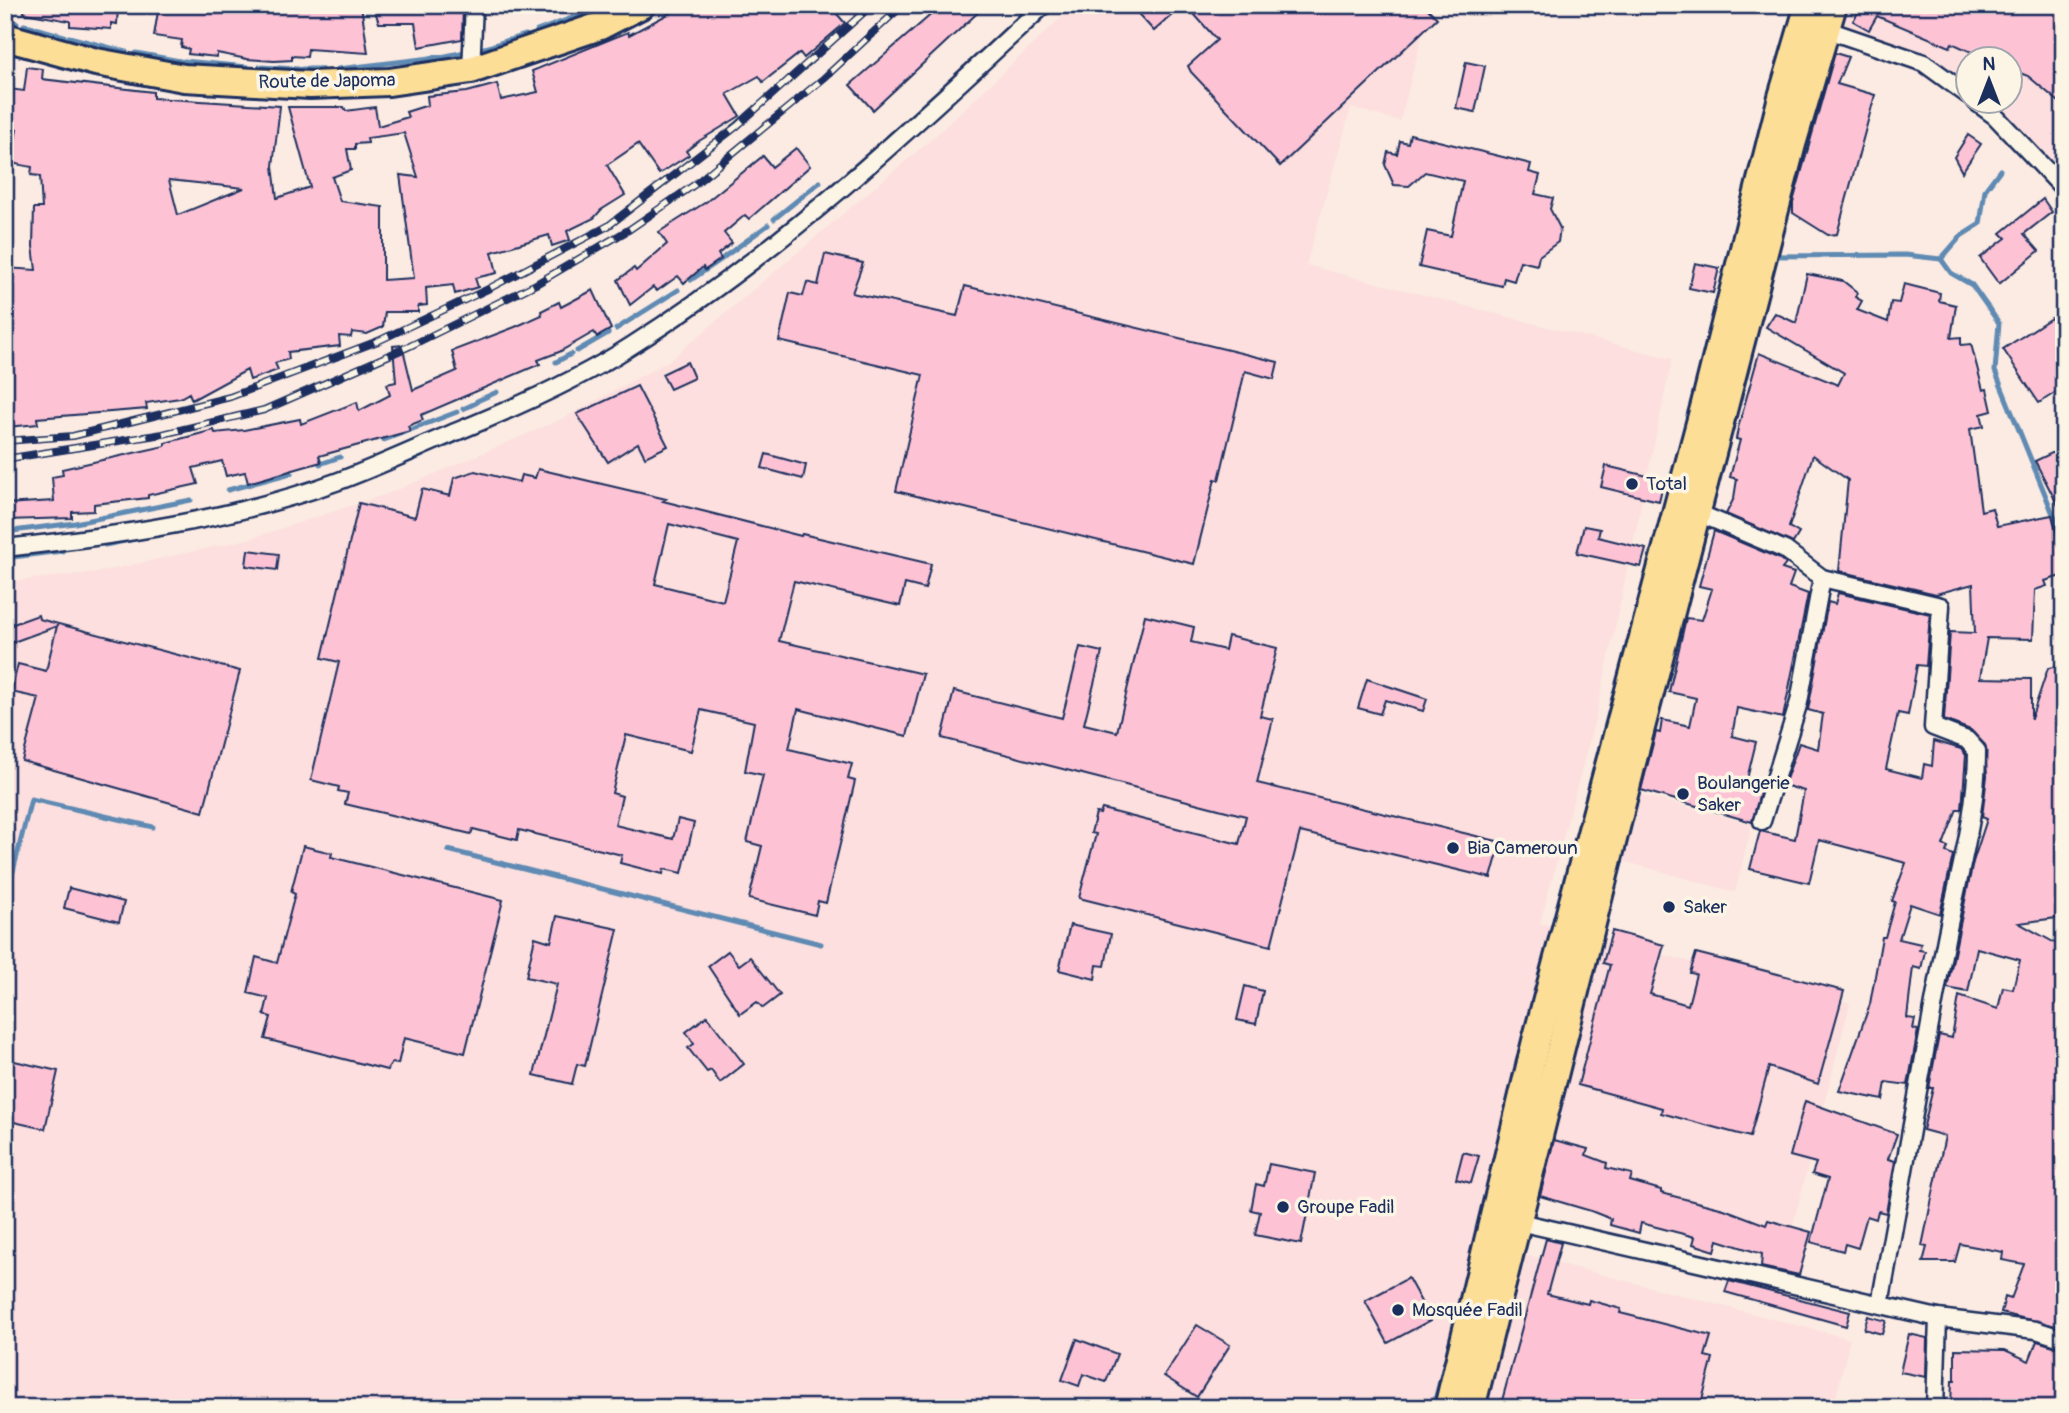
<svg xmlns="http://www.w3.org/2000/svg" width="2069" height="1413" font-family="Pangolin,sans-serif">
	<rect width="100%" height="100%" fill="#fcebe2"/>
	<filter id="ink" filterUnits="userSpaceOnUse"><feTurbulence type="fractalNoise" baseFrequency=".0143" numOctaves="2"/><feDisplacementMap in="SourceGraphic" scale="14" xChannelSelector="R" yChannelSelector="G"/><feConvolveMatrix kernelMatrix="1 2 1 2 8 2 1 2 1" color-interpolation-filters="sRGB"/></filter>
	<g filter="url(#ink)">
		<!-- built -->
		<g fill="#fcdfde" fill-rule="evenodd">
			<path d="M1075 5H1430L1400 121 1351 108 1306 265 1672 359 1597 712 1540 923 1850 1003 1790 1236 1537 1171 1518 1253 1850 1339 1833 1408H5V582L100 572 249 539 390 493 562 419 669 361 932 139Z"/>
			<path d="M1829 5H2064V206L2020 153 1982 116 1922 75 1823 27ZM1968 60H2010V102H1968Z"/>
			<path d="M1635 793 1752 824 1735 892 1620 860Z"/>
		</g>
		<g fill="none" stroke-linecap="round" stroke-linejoin="round">
			<!-- stream -->
			<g stroke="#5e8ab3" stroke-width="5">
				<path d="M602 6 604 5"/>
				<path d="M657 6 658 5"/>
				<path d="M5 20 17 23"/>
				<path d="M24 25 64 36"/>
				<path d="M537 31 598 8"/>
				<path d="M69 37 126 52"/>
				<path d="M510 40 526 35"/>
				<path d="M491 46 508 40"/>
				<path d="M136 53 180 61"/>
				<path d="M441 57 489 47"/>
				<path d="M184 61 247 67"/>
				<path d="M259 67 298 69"/>
				<path d="M302 69H321"/>
				<path d="M338 69 439 57"/>
				<path d="M774 219 820 182"/>
				<path d="M1771 256 1905 255 1941 259"/>
				<path d="M724 257 768 225"/>
				<path d="M1941 259 1951 273 1972 285 1999 323 1995 371 2064 541"/>
				<path d="M1941 259 1961 236 1980 224 1985 190 2000 170"/>
				<path d="M691 280 722 259"/>
				<path d="M616 329 678 290"/>
				<path d="M577 351 608 333"/>
				<path d="M556 362 571 354"/>
				<path d="M477 401 497 392"/>
				<path d="M463 409 476 403"/>
				<path d="M384 440 457 412"/>
				<path d="M447 445 483 429"/>
				<path d="M404 463 421 456"/>
				<path d="M320 464 340 457"/>
				<path d="M228 490 291 473"/>
				<path d="M5 532 75 523 191 500"/>
				<path d="M105 545 140 538"/>
				<path d="M5 558 62 551"/>
				<path d="M448 850 821 944"/>
				<path d="M5 904 31 799 153 827"/>
				<path d="M1433 1408 1450 1343"/>
			</g>
		</g>
		<!-- building -->
		<g fill="#fdc3d5" stroke="#1b2f5e" stroke-width="2" fill-rule="evenodd">
			<path d="M25 5H118L117 24 111 23V29L70 26V21L24 13Z"/>
			<path d="M159 5H361L368 53 308 49 307 57 292 56V60L274 61 247 59 217 53V57L188 54 189 49 181 47 182 40 154 36Z"/>
			<path d="M373 5H463L462 39 419 47 415 23H379Z"/>
			<path d="M685 5H829L845 23 804 58 800 53 763 82 759 76 727 94 740 116 699 141 686 151 689 155 659 174 638 144 607 165 625 195 601 210 594 218 567 231 570 240 552 246 549 235 492 252 497 273 475 278 478 287 455 294 453 285 426 288 427 305 418 306V312H385L383 327 367 334 352 332 351 337 339 336 340 346 288 352 289 359 275 363 278 370 250 380 247 370 192 400 189 393 180 398 146 403 147 409 37 418 38 424 7 427 5 268 36 270 33 246 34 208H42L40 176 31 175 32 167 11 163 17 129 5 127V95H8L9 89 24 91 27 67 43 69 42 79 153 92V98L280 106 273 166 277 198 310 187 288 107H344L346 111 375 107 378 126 408 117 406 112 428 105 427 96 467 92 497 84 501 100 538 92 532 71 628 32 629 35ZM404 133 418 177 400 175 414 278 383 280V207L340 201 332 177 351 170 347 149H355V144L368 143 367 138ZM169 180 244 188 178 215Z"/>
			<path d="M942 5H986L873 110 850 85Z"/>
			<path d="M1130 5H1183L1154 31Z"/>
			<path d="M1186 5H1424L1437 18 1280 166 1191 72 1188 66 1217 40Z"/>
			<path d="M1853 5H2064V106L2028 76 2010 69V60H1989L1952 43 1950 47 1877 16 1869 30 1853 21 1860 9Z"/>
			<path d="M1835 53 1848 57 1837 84 1875 95 1837 234 1828 235 1793 213V202Z"/>
			<path d="M1466 62 1485 66 1475 112 1456 108Z"/>
			<path d="M1410 134 1531 164 1529 172 1540 175 1535 194 1553 198 1550 209 1560 228 1558 242 1539 256 1537 265 1520 261 1514 281 1504 278 1502 286 1419 267 1427 231 1451 236 1463 181 1425 172 1409 186 1394 185 1385 165 1388 152 1397 154 1400 141 1408 143Z"/>
			<path d="M1968 135 1981 144 1962 172 1954 157Z"/>
			<path d="M796 148 810 166 749 219 745 215 724 233 732 243 718 254 721 259 705 270 703 267 684 283 678 276 657 291 653 287 630 305 618 280 634 268 636 271 667 244 659 232 706 202 763 156 772 167Z"/>
			<path d="M2043 199 2052 212 2024 234 2039 251 1999 284 1980 258 2006 238 2001 233Z"/>
			<path d="M825 254 863 263 852 293 957 316 965 286 1278 362 1274 379 1245 371 1219 480 1215 479 1194 564 896 491 923 375 779 341 790 293 803 296 807 282 818 285Z"/>
			<path d="M1695 263 1719 268 1713 293 1689 288Z"/>
			<path d="M1807 274 1843 281 1857 292 1855 297 1862 301 1857 310 1888 322 1891 302 1899 303 1904 284 1940 293 1939 301 1956 305 1951 338 1961 337V345L1971 344 1983 390 1987 389 1992 411 1981 414 1984 426 1970 429 1981 511 1992 508 1997 526 2052 515 2064 563V575L2045 581 2047 586 2035 590 2033 639 1987 638 1980 678 2031 679V719L2048 668 2064 665V917L2019 923 2064 948V1328L2001 1313 2005 1297 2011 1299 2024 1264 2002 1260 2003 1252 1960 1244 1955 1262H1923L1927 1247 1922 1246 1945 1136 1923 1130 1933 1088H1929L1939 1035 1952 1038 1959 996 1998 1009 2003 987 2013 989 2020 960 1977 948 1968 992 1947 988 1973 862 1987 819 1982 817 1987 776 1985 745 1971 730 1944 720 1950 632 1975 633 1973 584 1936 594 1839 571 1848 480 1813 455 1789 527 1799 533 1793 543 1726 514 1734 498 1737 479 1730 477 1740 440 1736 439 1738 428 1759 353 1838 385 1844 373 1766 327 1775 313 1796 323Z"/>
			<path d="M593 290 611 329 597 337 594 332 559 352 538 360 540 364 421 415 423 420 408 426 410 431 319 456 321 462 248 483 245 472 226 476 222 461 193 468 198 484 148 495V498L94 504V511L72 512V518L5 520V504L54 501 52 477 63 475 62 469 165 446V443L214 430 215 433 244 430 300 419 301 424 357 402 359 411 390 395 387 384 396 382 393 346 402 345 413 390 457 371 452 351 515 327 542 315 541 311 559 302 561 307Z"/>
			<path d="M2051 318 2064 337V387L2039 403 2003 349Z"/>
			<path d="M687 362 694 378 670 389 662 374Z"/>
			<path d="M637 386 668 446 645 457 638 443 608 462 577 414Z"/>
			<path d="M2054 452 2064 471V517L2035 461Z"/>
			<path d="M766 454 806 465 803 479 762 468Z"/>
			<path d="M1606 466 1664 480 1659 501 1601 487Z"/>
			<path d="M538 469 666 499 663 501 801 536 802 534 931 564 925 589 905 584 900 606 794 581 779 641 923 674 907 736 798 709 789 749 852 764 848 779 855 781 826 903 818 901 815 915 749 899 762 846 747 842 763 775 745 771 754 722 701 710 691 751 626 735 612 793 622 796 615 825 673 839 678 819 694 823 682 873 664 869 663 874 620 863 622 855 519 830 517 840 473 829 471 834 345 804 348 793 338 791 339 787 311 780 339 662 322 658 359 503 415 517 422 489 450 496 454 478 475 471 519 482 521 475 535 478ZM669 524 738 542 723 601 655 584Z"/>
			<path d="M1584 526 1600 529 1598 537 1646 549 1641 567 1577 553Z"/>
			<path d="M1714 531 1780 559 1786 564 1782 569 1794 573 1789 587 1808 594 1783 718 1737 708 1732 736 1756 742 1746 783 1762 786 1752 822 1641 790 1656 732 1660 733 1662 720 1690 726 1696 698 1669 692 1686 618 1702 620 1712 589 1699 586Z"/>
			<path d="M248 550 279 554 277 570 246 566Z"/>
			<path d="M1838 593 1930 614 1926 666 1917 665 1908 715 1898 713 1886 769 1922 778 1924 764 1932 766 1934 741 1961 749 1966 755 1962 809H1957L1943 845 1948 847 1946 852 1953 855 1940 914 1910 904 1899 939 1921 944 1919 950 1925 951 1921 969 1913 967 1907 1018 1915 1019 1913 1029 1918 1030 1908 1085 1886 1082 1883 1100 1839 1091 1870 1004 1882 937H1885L1895 902 1892 901 1906 863 1819 840 1809 883 1750 869 1760 831 1795 839 1804 791 1784 785 1799 743 1818 749 1823 714 1808 710 1828 602 1835 604Z"/>
			<path d="M38 615 39 619 240 671 203 812 22 761 39 698 11 692 18 664 46 671 57 626 5 645V627Z"/>
			<path d="M1145 615 1194 627 1191 642 1225 650 1228 636 1277 648 1260 716 1273 719 1257 783 1501 842 1491 878 1300 832 1271 946 1079 898 1096 834 1091 833 1096 813 1100 814 1102 809 1239 844 1246 816 942 738 954 691 1062 718 1080 647 1102 652 1084 724 1117 732Z"/>
			<path d="M1367 679 1427 699 1423 711 1385 700 1380 714 1358 708Z"/>
			<path d="M303 846 332 853 331 857 503 900 465 1053 404 1038 398 1064 392 1063 387 1070 265 1039 271 1017 264 1015 268 998 248 993 256 957 277 963 295 894 291 892Z"/>
			<path d="M69 888 124 902 119 922 64 908Z"/>
			<path d="M557 916 618 929 585 1066 577 1064 572 1084 534 1075 557 984 526 977 535 937 551 942Z"/>
			<path d="M1070 925 1111 934 1105 966 1097 965 1095 979 1059 970Z"/>
			<path d="M1612 931 1664 945 1650 994 1688 1005 1696 974 1690 973 1696 953 1844 991 1818 1084 1769 1067 1750 1137 1661 1113 1662 1108 1578 1085 1610 965 1603 963Z"/>
			<path d="M728 951 739 965 750 957 780 995 763 1008 757 1002 740 1014 708 966Z"/>
			<path d="M1245 986 1263 991 1256 1024 1237 1020Z"/>
			<path d="M707 1016 744 1064 720 1083 711 1070 707 1072 688 1048 694 1044 686 1032Z"/>
			<path d="M10 1060 58 1071 45 1129 5 1120V1080Z"/>
			<path d="M1805 1101 1897 1134 1888 1159 1895 1161 1886 1213 1878 1211 1876 1219 1867 1216 1858 1248 1845 1244 1843 1251 1811 1242 1828 1179 1812 1174 1816 1163 1790 1156Z"/>
			<path d="M1554 1140 1588 1149 1586 1155 1607 1163 1606 1168 1632 1174 1630 1181 1661 1190V1193L1724 1209 1766 1225 1768 1220 1811 1232 1799 1275 1761 1267 1762 1254 1718 1240 1715 1251 1693 1244 1695 1237 1641 1223 1639 1233 1610 1225 1611 1219 1591 1211 1540 1196Z"/>
			<path d="M1463 1152 1479 1156 1471 1183 1456 1179Z"/>
			<path d="M1269 1164 1315 1173 1301 1244 1255 1235 1260 1212 1251 1210 1256 1184 1264 1186Z"/>
			<path d="M1546 1239 1561 1243 1547 1294 1588 1304 1589 1300 1621 1309 1620 1313 1711 1336 1705 1356 1713 1358 1700 1408H1500Z"/>
			<path d="M1408 1278 1431 1320 1388 1343 1365 1301Z"/>
			<path d="M1729 1281 1850 1312 1846 1326 1725 1292Z"/>
			<path d="M1868 1316 1886 1321 1882 1334 1864 1329Z"/>
			<path d="M1197 1325 1230 1345 1197 1397 1164 1376Z"/>
			<path d="M1909 1334 1927 1338 1926 1377 1900 1372Z"/>
			<path d="M1077 1339 1117 1354 1106 1382 1083 1374 1079 1386 1062 1380Z"/>
			<path d="M2037 1341 2064 1349V1408H1951L1952 1380H1955V1349L2005 1350 2029 1361Z"/>
		</g>
		<g fill="none" stroke-linecap="round" stroke-linejoin="round">
			<!-- street casing -->
			<g stroke="#1b2f5e" stroke-width="21">
				<g id="street">
					<path d="M1819 27 1924 63 1968 95"/>
					<path d="M471 70 474 5"/>
					<path d="M1976 102 1995 116 2064 189"/>
					<path d="M1691 510 1785 550 1822 578 1941 606 1933 727 1967 740 1977 751C1977 818 1957 879 1945 944 1922 1064 1902 1184 1880 1304"/>
					<path d="M5 548C116 536 231 520 336 482 377 467 417 448 458 431 517 407 578 380 631 346 783 250 913 127 1044 5"/>
					<path d="M1762 821 1799 702 1822 578"/>
					<path d="M1515 1221 1938 1318 2036 1330 2064 1339"/>
					<path d="M1935 1408 1938 1318"/>
				</g>
			</g>
			<!-- primary casing -->
			<g stroke="#1b2f5e" stroke-width="32">
				<g id="primary">
					<path d="M5 37 96 62 184 78 310 85 389 82 471 70 600 26 641 5"/>
					<path d="M1448 1408 1536 1041 1705 404 1782 97 1809 5"/>
					<path d="M1471 1408 1637 743 1792 144 1833 5"/>
				</g>
			</g>
			<!-- street -->
			<use href="#street" stroke="#fcf5e5" stroke-width="16"/>
			<!-- primary -->
			<use href="#primary" stroke="#fdde96" stroke-width="26"/>
			<!-- rail casing -->
			<g stroke="#1b2f5e" stroke-width="8">
				<g id="rail">
					<path d="M5 441 73 436 230 397 378 341 488 289 608 226 737 126 872 5"/>
					<path d="M5 459 163 434 264 410 410 346 536 284 630 229 694 185 824 78 903 5"/>
				</g>
			</g>
			<!-- rail -->
			<use href="#rail" stroke="#fcf5e5" stroke-width="5" stroke-dasharray="16" stroke-linecap="butt"/>
		</g>
	</g>
	<!-- markers -->
	<g fill="#1b2f5e" stroke="#fcf5e5" stroke-width="2.5">
		<circle cx="1632" cy="484" r="7"/>
		<circle cx="1683" cy="794" r="7"/>
		<circle cx="1453" cy="848" r="7"/>
		<circle cx="1669" cy="907" r="7"/>
		<circle cx="1283" cy="1207" r="7"/>
		<circle cx="1398" cy="1310" r="7"/>
	</g>
	<g text-anchor="middle" dominant-baseline="central" stroke-width="7" stroke-linejoin="round" paint-order="stroke">
		<!-- street labels -->
		<g font-size="19" fill="#1b2f5e" stroke="#fcf5e5">
			<text transform="translate(327 81) rotate(-1)">Route de Japoma</text>
		</g>
		<!-- poi labels -->
		<g font-size="19" fill="#1b2f5e" stroke="#fcf5e5" text-anchor="start">
			<text x="1646" y="484">Total</text>
			<text x="1697" y="783">Boulangerie<tspan x="1697" dy="22">Saker</tspan></text>
			<text x="1467" y="848">Bia Cameroun</text>
			<text x="1683" y="907">Saker</text>
			<text x="1297" y="1207">Groupe Fadil</text>
			<text x="1412" y="1310">Mosquée Fadil</text>
		</g>
	</g>
	<!-- margin -->
	<rect width="2069" height="1413" fill="none" stroke="#fcf5e5" stroke-width="28"/>
	<rect x="14" y="14" width="2041" height="1385" fill="none" stroke="#1b2f5e" stroke-width="2.5" filter="url(#ink)"/>
	<!-- north arrow -->
	<g transform="translate(1989 80)"><circle r="33" fill="#fcf5e5" stroke="#a2a6af" stroke-width="2"/>
	<path d="M0-5L12 26L0 18L-12 26Z" fill="#1b2f5e"/>
	<text y="-10" font-size="19" font-weight="bold" text-anchor="middle" fill="#1b2f5e">N</text>
	</g>
</svg>
